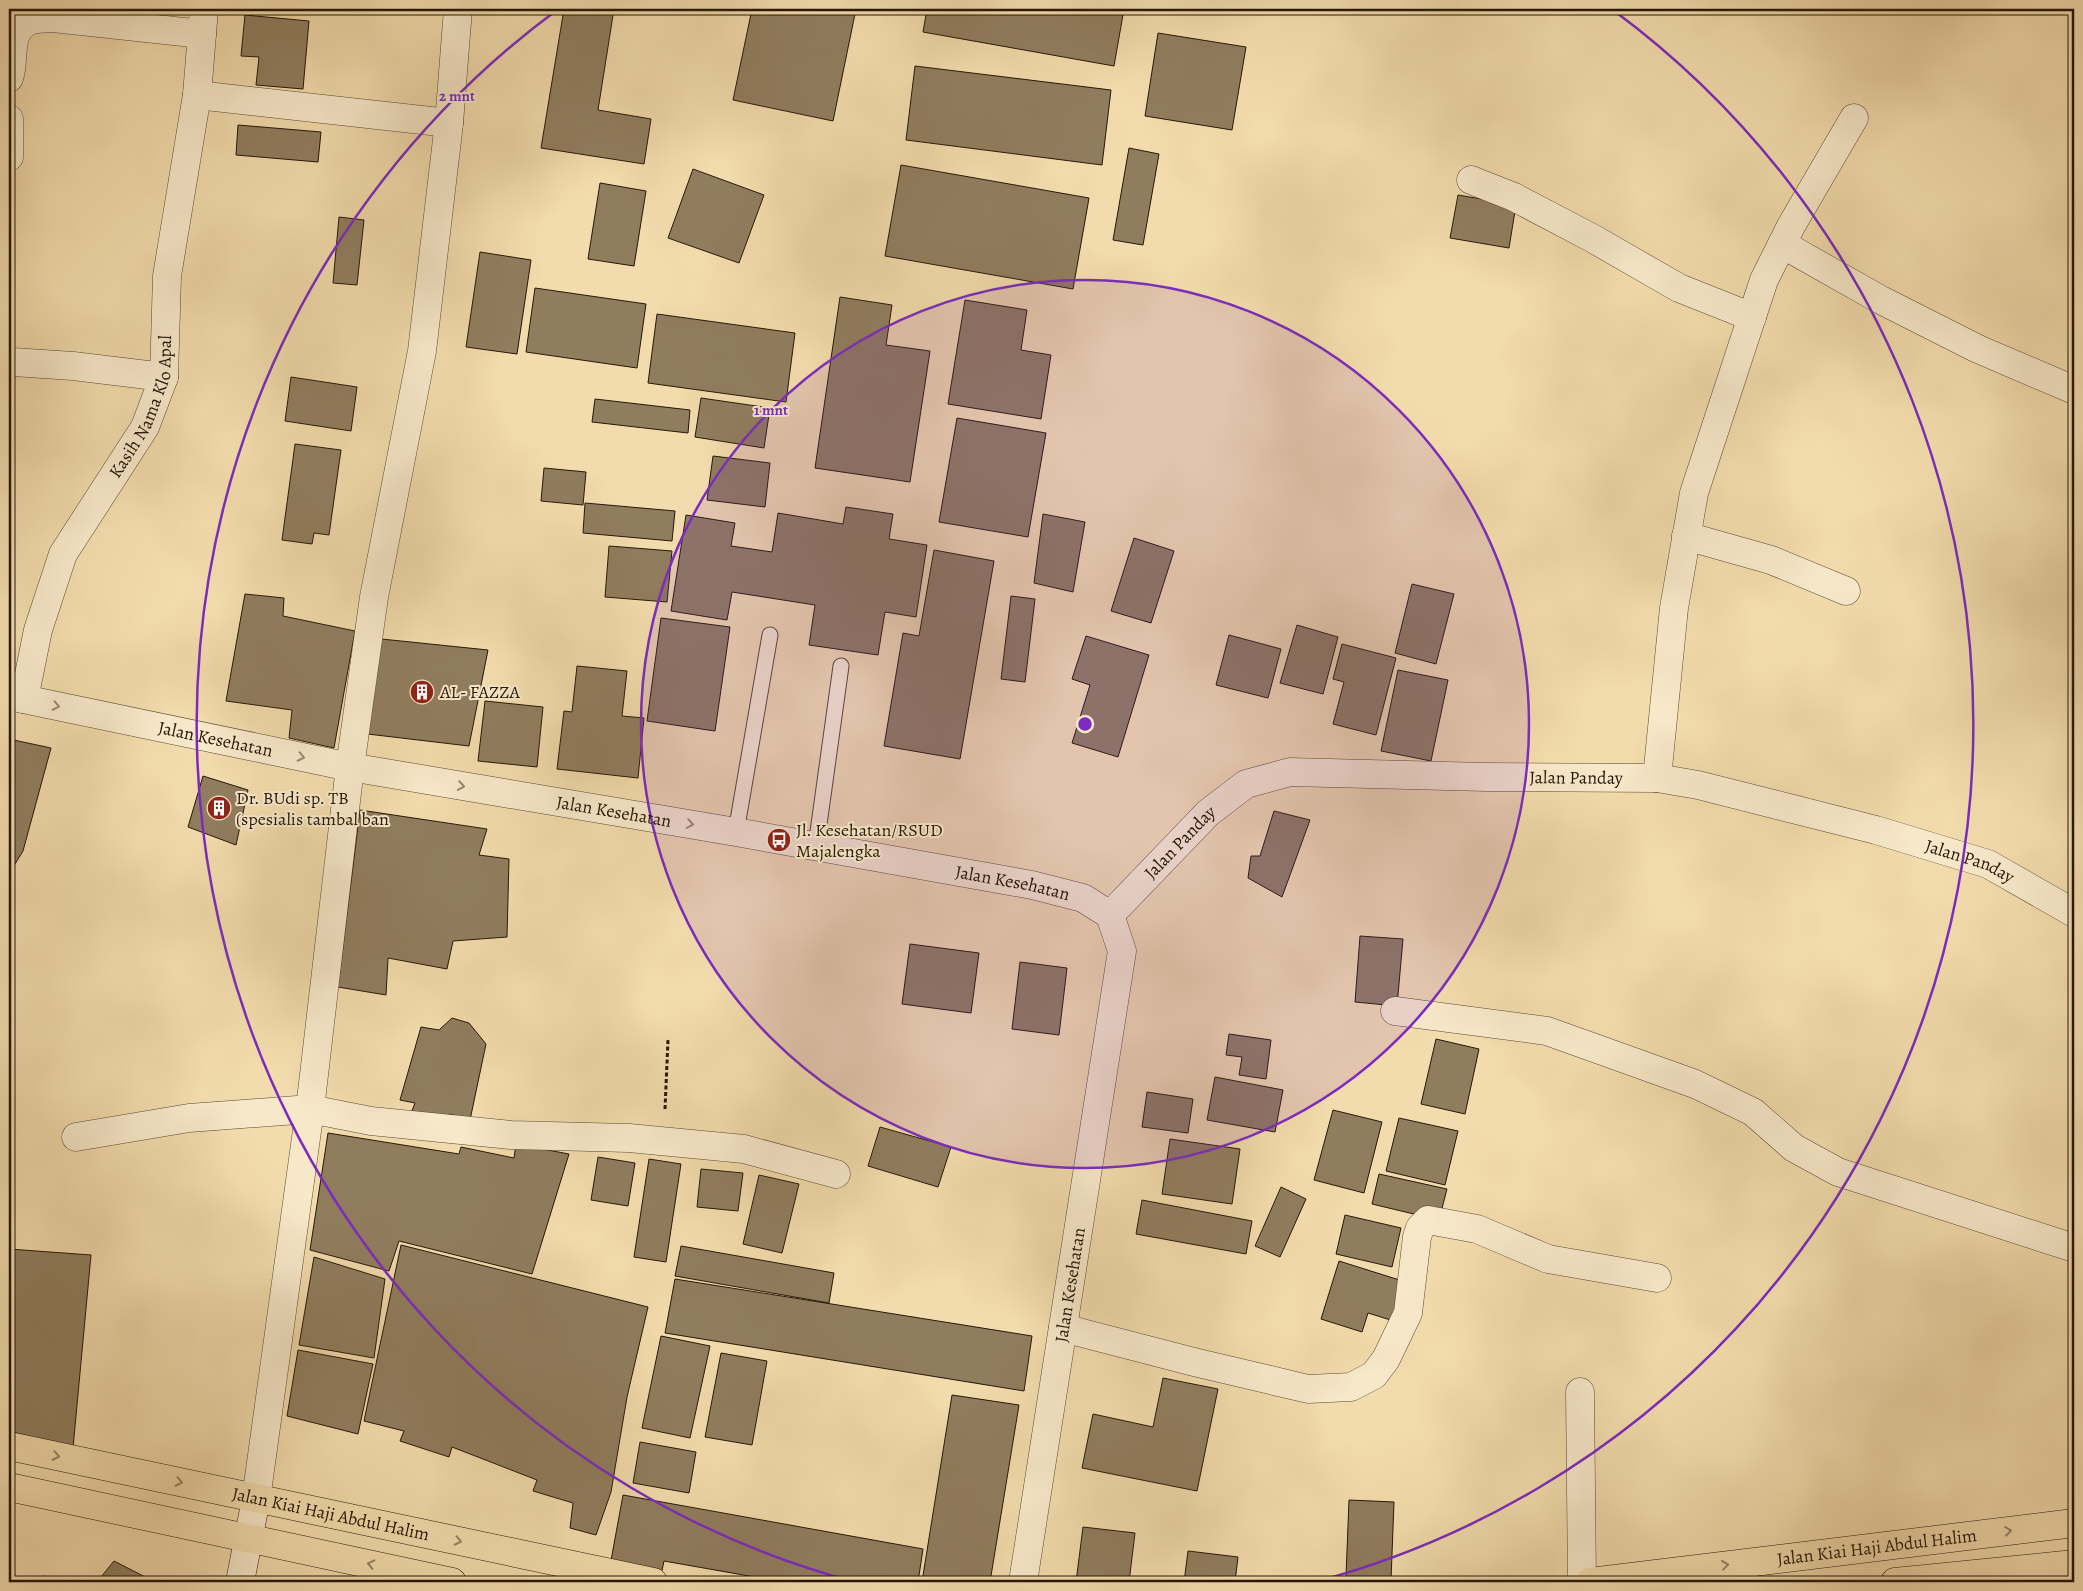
<svg xmlns="http://www.w3.org/2000/svg" width="2083" height="1591" font-family="Alegreya,serif">
	<rect width="100%" height="100%" fill="#f2dbac"/>
	<filter id="stains"><feTurbulence type="fractalNoise" baseFrequency=".004" numOctaves="4"/><feColorMatrix values="0 0 0 0 .2 0 0 0 0 .09 0 0 0 0 .02 0 0 0 .5 -.17"/></filter>
	<radialGradient id="worn" r=".72"><stop offset=".6" stop-color="#630" stop-opacity="0"/><stop offset="1" stop-color="#630" stop-opacity=".3"/></radialGradient>
	<!-- building -->
	<g fill="#907d5e" stroke="#261709">
		<path d="M564 9H614L598 110 651 119 644 164 541 148Z"/>
		<path d="M752 9H856L833 121 733 100Z"/>
		<path d="M927 9H1124L1114 66 923 32Z"/>
		<path d="M245 15 309 21 303 89 256 85 259 57 241 56Z"/>
		<path d="M1158 33 1246 47 1232 130 1145 116Z"/>
		<path d="M915 66 1111 90 1102 165 906 140Z"/>
		<path d="M238 125 321 132 318 162 236 155Z"/>
		<path d="M1129 148 1159 154 1143 245 1113 240Z"/>
		<path d="M901 165 1089 198 1073 289 885 256Z"/>
		<path d="M693 169 764 195 739 263 668 238Z"/>
		<path d="M600 183 646 191 634 266 588 259Z"/>
		<path d="M1458 195 1516 205 1509 248 1450 238Z"/>
		<path d="M339 217 364 220 357 285 333 283Z"/>
		<path d="M480 252 531 260 517 354 466 347Z"/>
		<path d="M535 288 646 304 637 368 526 352Z"/>
		<path d="M840 297 892 305 886 345 930 351 910 482 815 468Z"/>
		<path d="M965 300 1027 310 1021 350 1051 355 1041 419 948 404Z"/>
		<path d="M657 314 795 333 786 402 648 383Z"/>
		<path d="M291 377 357 387 351 431 285 421Z"/>
		<path d="M701 398 770 408 764 448 695 437Z"/>
		<path d="M595 399 690 410 688 433 592 422Z"/>
		<path d="M957 418 1046 433 1028 537 939 522Z"/>
		<path d="M295 444 341 450 329 535 314 533 312 544 282 540Z"/>
		<path d="M713 456 770 463 765 507 707 500Z"/>
		<path d="M544 468 586 472 583 505 541 501Z"/>
		<path d="M585 503 675 511 672 541 583 533Z"/>
		<path d="M846 507 893 514 889 539 927 545 916 617 885 612 878 655 809 645 815 605 732 592 727 620 671 611 686 515 735 523 731 546 772 552 778 513 843 524Z"/>
		<path d="M1043 514 1085 522 1073 592 1034 583Z"/>
		<path d="M1134 538 1174 551 1151 623 1111 611Z"/>
		<path d="M609 546 672 551 667 602 605 597Z"/>
		<path d="M934 550 994 561 960 759 884 746 903 633 919 636Z"/>
		<path d="M1412 584 1454 594 1436 664 1395 653Z"/>
		<path d="M245 594 284 598 283 616 355 631 334 748 289 738 292 710 226 701Z"/>
		<path d="M1011 596 1035 599 1025 682 1001 679Z"/>
		<path d="M661 618 730 627 715 731 647 721Z"/>
		<path d="M1297 625 1338 637 1323 694 1280 683Z"/>
		<path d="M1229 635 1281 649 1268 698 1216 685Z"/>
		<path d="M1086 636 1149 655 1118 757 1072 743 1090 685 1072 679Z"/>
		<path d="M372 638 488 650 469 746 359 733Z"/>
		<path d="M1342 644 1396 658 1376 735 1333 724 1344 682 1333 679Z"/>
		<path d="M577 666 627 671 622 716 644 718 638 778 557 769 564 711 572 712Z"/>
		<path d="M1398 670 1448 680 1431 761 1381 751Z"/>
		<path d="M485 701 543 707 537 767 478 761Z"/>
		<path d="M9 739 51 748 23 851 9 874Z"/>
		<path d="M203 776 248 790 236 845 188 827Z"/>
		<path d="M360 810 487 829 479 855 509 859 507 937 453 941 447 969 388 958 386 995 338 987Z"/>
		<path d="M1274 811 1310 820 1282 897 1248 878 1251 856H1260Z"/>
		<path d="M1360 936 1403 939 1397 1006 1355 1002Z"/>
		<path d="M910 944 979 953 971 1013 902 1004Z"/>
		<path d="M1020 962 1067 968 1059 1035 1012 1029Z"/>
		<path d="M452 1018 469 1023 486 1044 470 1120 449 1114 444 1123 408 1121 415 1103 400 1100 421 1027 439 1030Z"/>
		<path d="M1229 1034 1271 1040 1266 1079 1239 1075 1242 1057 1226 1055Z"/>
		<path d="M1436 1039 1479 1049 1465 1114 1421 1104Z"/>
		<path d="M1215 1077 1283 1090 1275 1132 1207 1120Z"/>
		<path d="M1147 1092 1193 1099 1188 1133 1142 1127Z"/>
		<path d="M1333 1110 1382 1122 1364 1193 1314 1180Z"/>
		<path d="M1399 1118 1458 1131 1445 1185 1386 1171Z"/>
		<path d="M880 1127 951 1147 938 1187 868 1166Z"/>
		<path d="M328 1133 459 1154 461 1147 514 1158 516 1144 569 1154 532 1274 399 1241 389 1271 310 1250Z"/>
		<path d="M1170 1139 1240 1149 1232 1204 1162 1194Z"/>
		<path d="M598 1157 635 1163 628 1206 591 1200Z"/>
		<path d="M649 1159 681 1164 666 1262 634 1257Z"/>
		<path d="M701 1169 743 1173 738 1211 697 1207Z"/>
		<path d="M1379 1174 1447 1189 1439 1220 1372 1204Z"/>
		<path d="M759 1175 799 1184 782 1253 743 1244Z"/>
		<path d="M1281 1187 1306 1199 1280 1257 1255 1246Z"/>
		<path d="M1142 1200 1252 1221 1246 1254 1136 1234Z"/>
		<path d="M1345 1215 1401 1228 1392 1267 1336 1254Z"/>
		<path d="M401 1245 648 1307 627 1397 611 1492 596 1535 570 1528 573 1503 533 1491 537 1480 452 1447 449 1457 400 1441 404 1431 364 1421Z"/>
		<path d="M681 1246 834 1273 829 1303 675 1276Z"/>
		<path d="M9 1249 91 1255 73 1448 9 1431Z"/>
		<path d="M314 1257 385 1279 374 1358 299 1345Z"/>
		<path d="M1339 1261 1409 1283 1397 1322 1368 1313 1362 1332 1321 1319Z"/>
		<path d="M675 1279 1032 1336 1024 1391 665 1333Z"/>
		<path d="M661 1336 710 1346 690 1438 642 1428Z"/>
		<path d="M298 1350 373 1364 358 1434 287 1416Z"/>
		<path d="M721 1353 767 1361 752 1445 705 1437Z"/>
		<path d="M1163 1378 1218 1389 1197 1491 1082 1468 1093 1414 1153 1427Z"/>
		<path d="M952 1395 1019 1405 990 1582H922Z"/>
		<path d="M640 1442 696 1452 689 1493 633 1483Z"/>
		<path d="M623 1495 923 1549 918 1582H783L664 1561 661 1575 610 1566Z"/>
		<path d="M1349 1500 1394 1502 1391 1580 1346 1577Z"/>
		<path d="M1083 1527 1135 1533 1129 1582H1076Z"/>
		<path d="M1188 1551 1238 1557 1235 1582H1184Z"/>
		<path d="M114 1561 155 1582H97Z"/>
		<path d="M43 1576 68 1582H42Z"/>
	</g>
	<g fill="none" stroke-linecap="round" stroke-linejoin="round">
		<!-- service casing -->
		<g stroke="#594832" stroke-width="17">
			<g id="service">
				<path d="M736 832 770 635"/>
				<path d="M816 846 841 666"/>
			</g>
		</g>
		<!-- minor casing -->
		<g stroke="#594832" stroke-width="29">
			<g id="minor">
				<path d="M9 78C16 59 6 32 29 21 35 18 46 19 53 18L202 34"/>
				<path d="M197 95 449 123"/>
				<path d="M9 119V157"/>
				<path d="M1471 180 1514 197 1592 238 1679 288 1752 317"/>
				<path d="M1782 244 1881 300 1978 349 2074 390"/>
				<path d="M13 362 73 366 164 377"/>
				<path d="M1686 536 1771 560 1846 591"/>
				<path id="s1" d="M9 696 350 767 736 832 1032 885 1083 898 1110 915 1122 951 1023 1582"/>
				<path id="s2" d="M24 699 38 630 63 554 145 427 164 377 167 276 197 95 204 9"/>
				<path d="M1657 778 1674 608 1694 493 1764 280 1791 226 1854 118"/>
				<path id="s3" d="M1110 915 1208 813 1246 784 1290 772 1486 777 1657 778 1698 785 1876 830 1988 864 2074 913"/>
				<path d="M1395 1011 1547 1031 1695 1084 1753 1112 1794 1148 1838 1172 2074 1248"/>
				<path d="M76 1137 189 1118 310 1109 371 1121 511 1135 629 1138 744 1149 836 1174"/>
				<path d="M1063 1328 1194 1362 1308 1389 1351 1387 1374 1375 1386 1359 1408 1313 1417 1237 1420 1228 1428 1220 1477 1229 1548 1259 1657 1278"/>
				<path d="M1580 1392 1582 1582"/>
				<path d="M256 1499 310 1109 350 767 374 597 422 351 449 123 458 9"/>
			</g>
		</g>
		<!-- secondary casing -->
		<g stroke="#261709" stroke-width="29">
			<path id="secondary" d="M240 1582 256 1499"/>
		</g>
		<!-- primary casing -->
		<g stroke="#261709" stroke-width="29">
			<g id="primary">
				<path id="s4" d="M9 1446 653 1582"/>
				<path d="M9 1487 452 1582"/>
				<path id="s5" d="M1590 1582 2074 1523"/>
				<path d="M1895 1582 2074 1564"/>
			</g>
		</g>
		<!-- path -->
		<path stroke="#261709" stroke-width="3" stroke-dasharray="4 2.5" stroke-linecap="butt" d="M665 1109 668 1040"/>
		<!-- service -->
		<use href="#service" stroke="#f7e8c9" stroke-width="15"/>
		<!-- minor -->
		<use href="#minor" stroke="#f7e8c9" stroke-width="28"/>
		<!-- secondary -->
		<use href="#secondary" stroke="#f7e8c9" stroke-width="28"/>
		<!-- primary -->
		<use href="#primary" stroke="#f2dbac" stroke-width="28"/>
	</g>
	<!-- one-way arrows -->
	<defs><path id="oneway-chevron" d="M-2-3.5L2.5 0L-2 3.5" fill="none" stroke-width="1.6" stroke-linecap="round" stroke-linejoin="round" transform="scale(1.25)"/></defs>
	<g stroke="#998a73">
		<use href="#oneway-chevron" transform="translate(56 706) rotate(12)"/>
		<use href="#oneway-chevron" transform="translate(301 757) rotate(12)"/>
		<use href="#oneway-chevron" transform="translate(461 786) rotate(10)"/>
		<use href="#oneway-chevron" transform="translate(690 824) rotate(10)"/>
	</g>
	<g stroke="#968363">
		<use href="#oneway-chevron" transform="translate(56 1456) rotate(12)"/>
		<use href="#oneway-chevron" transform="translate(179 1482) rotate(12)"/>
		<use href="#oneway-chevron" transform="translate(2008 1531) rotate(-7)"/>
		<use href="#oneway-chevron" transform="translate(458 1541) rotate(12)"/>
		<use href="#oneway-chevron" transform="translate(371 1564) rotate(-167)"/>
		<use href="#oneway-chevron" transform="translate(1725 1565) rotate(-7)"/>
	</g>
	<!-- distance rings -->
	<circle cx="1085" cy="724" r="444" fill="#7b2cbf" fill-opacity=".12"/>
	<g fill="none" stroke="#7b2cbf" stroke-width="2.5">
		<circle cx="1085" cy="724" r="444"/>
		<path d="M855 1582A888 888 0 0 1 557 10M1613 10A888 888 0 0 1 1315 1582"/>
	</g>
	<!-- icons -->
	<defs>
		<g id="building-disc" transform="scale(1.25)"><circle r="9.5" fill="#8f2418" stroke="#f7e8c9"/><path d="M-4-6H4V6H1V3H-1V6H-4ZM-2.5-4.3h1.7v1.8h-1.7ZM.8-4.3h1.7v1.8H.8ZM-2.5-1h1.7V.8h-1.7ZM.8-1h1.7V.8H.8Z" fill="#fff"/></g>
		<g id="bus-disc" transform="scale(1.25)"><circle r="9.5" fill="#8f2418" stroke="#f7e8c9"/><path d="M-5-6H5V4H4V6H2V4H-2V6H-4V4H-5ZM-3.5-4V0h7V-4ZM-3.5 1.2v1.5H-2V1.2ZM2 1.2v1.5H3.5V1.2Z" fill="#fff"/></g>
	</defs>
	<g fill-rule="evenodd">
		<use href="#building-disc" x="422" y="692"/>
		<use href="#building-disc" x="219" y="808"/>
		<use href="#bus-disc" x="779" y="840"/>
	</g>
	<g text-anchor="middle" dominant-baseline="central" stroke-width="4" stroke-linejoin="round" paint-order="stroke">
		<!-- street labels -->
		<g font-size="18" fill="#261709" stroke="#f7e8c9">
			<text stroke="none"><textPath href="#s2" startOffset="320">Kasih Nama Klo Apal</textPath></text>
			<text stroke="none"><textPath href="#s1" startOffset="211">Jalan Kesehatan</textPath></text>
			<text stroke="none"><textPath href="#s3" startOffset="521">Jalan Panday</textPath></text>
			<text stroke="none"><textPath href="#s1" startOffset="616">Jalan Kesehatan</textPath></text>
			<text stroke="none"><textPath href="#s3" startOffset="101">Jalan Panday</textPath></text>
			<text stroke="none"><textPath href="#s3" startOffset="926">Jalan Panday</textPath></text>
			<text stroke="none"><textPath href="#s1" startOffset="1021">Jalan Kesehatan</textPath></text>
			<text transform="translate(1070 1285) rotate(-81)">Jalan Kesehatan</text>
			<text stroke="none"><textPath href="#s4" startOffset="329">Jalan Kiai Haji Abdul Halim</textPath></text>
			<text stroke="none"><textPath href="#s5" startOffset="289">Jalan Kiai Haji Abdul Halim</textPath></text>
		</g>
		<!-- poi labels -->
		<g font-size="18" fill="#261709" stroke="#f7e8c9" text-anchor="start">
			<text x="440" y="692">AL- FAZZA</text>
			<text x="236" y="798">Dr. BUdi sp. TB<tspan x="236" dy="21">(spesialis tambal ban</tspan></text>
			<text x="796" y="830">Jl. Kesehatan/RSUD<tspan x="796" dy="21">Majalengka</tspan></text>
		</g>
	</g>
	<circle cx="1085" cy="724" r="8" fill="#7b2cbf" stroke="#f7e8c9" stroke-width="2.5"/>
	<g font-size="15" text-anchor="middle" font-weight="bold" fill="#7b2cbf" stroke="#f7e8c9" stroke-width="4" stroke-linejoin="round" paint-order="stroke">
		<text x="457" y="101">2 mnt</text>
		<text x="771" y="415">1 mnt</text>
	</g>
	<!-- margin -->
	<rect width="2083" height="1591" fill="none" stroke="#f2dbac" stroke-width="30"/>
	<rect x="10" y="10" width="2063" height="1571" fill="none" stroke="#261709" stroke-width="2.5"/>
	<rect x="15" y="15" width="2053" height="1561" fill="none" stroke="#261709"/>
	<rect width="100%" height="100%" filter="url(#stains)"/>
	<rect width="100%" height="100%" fill="url(#worn)"/>
</svg>
